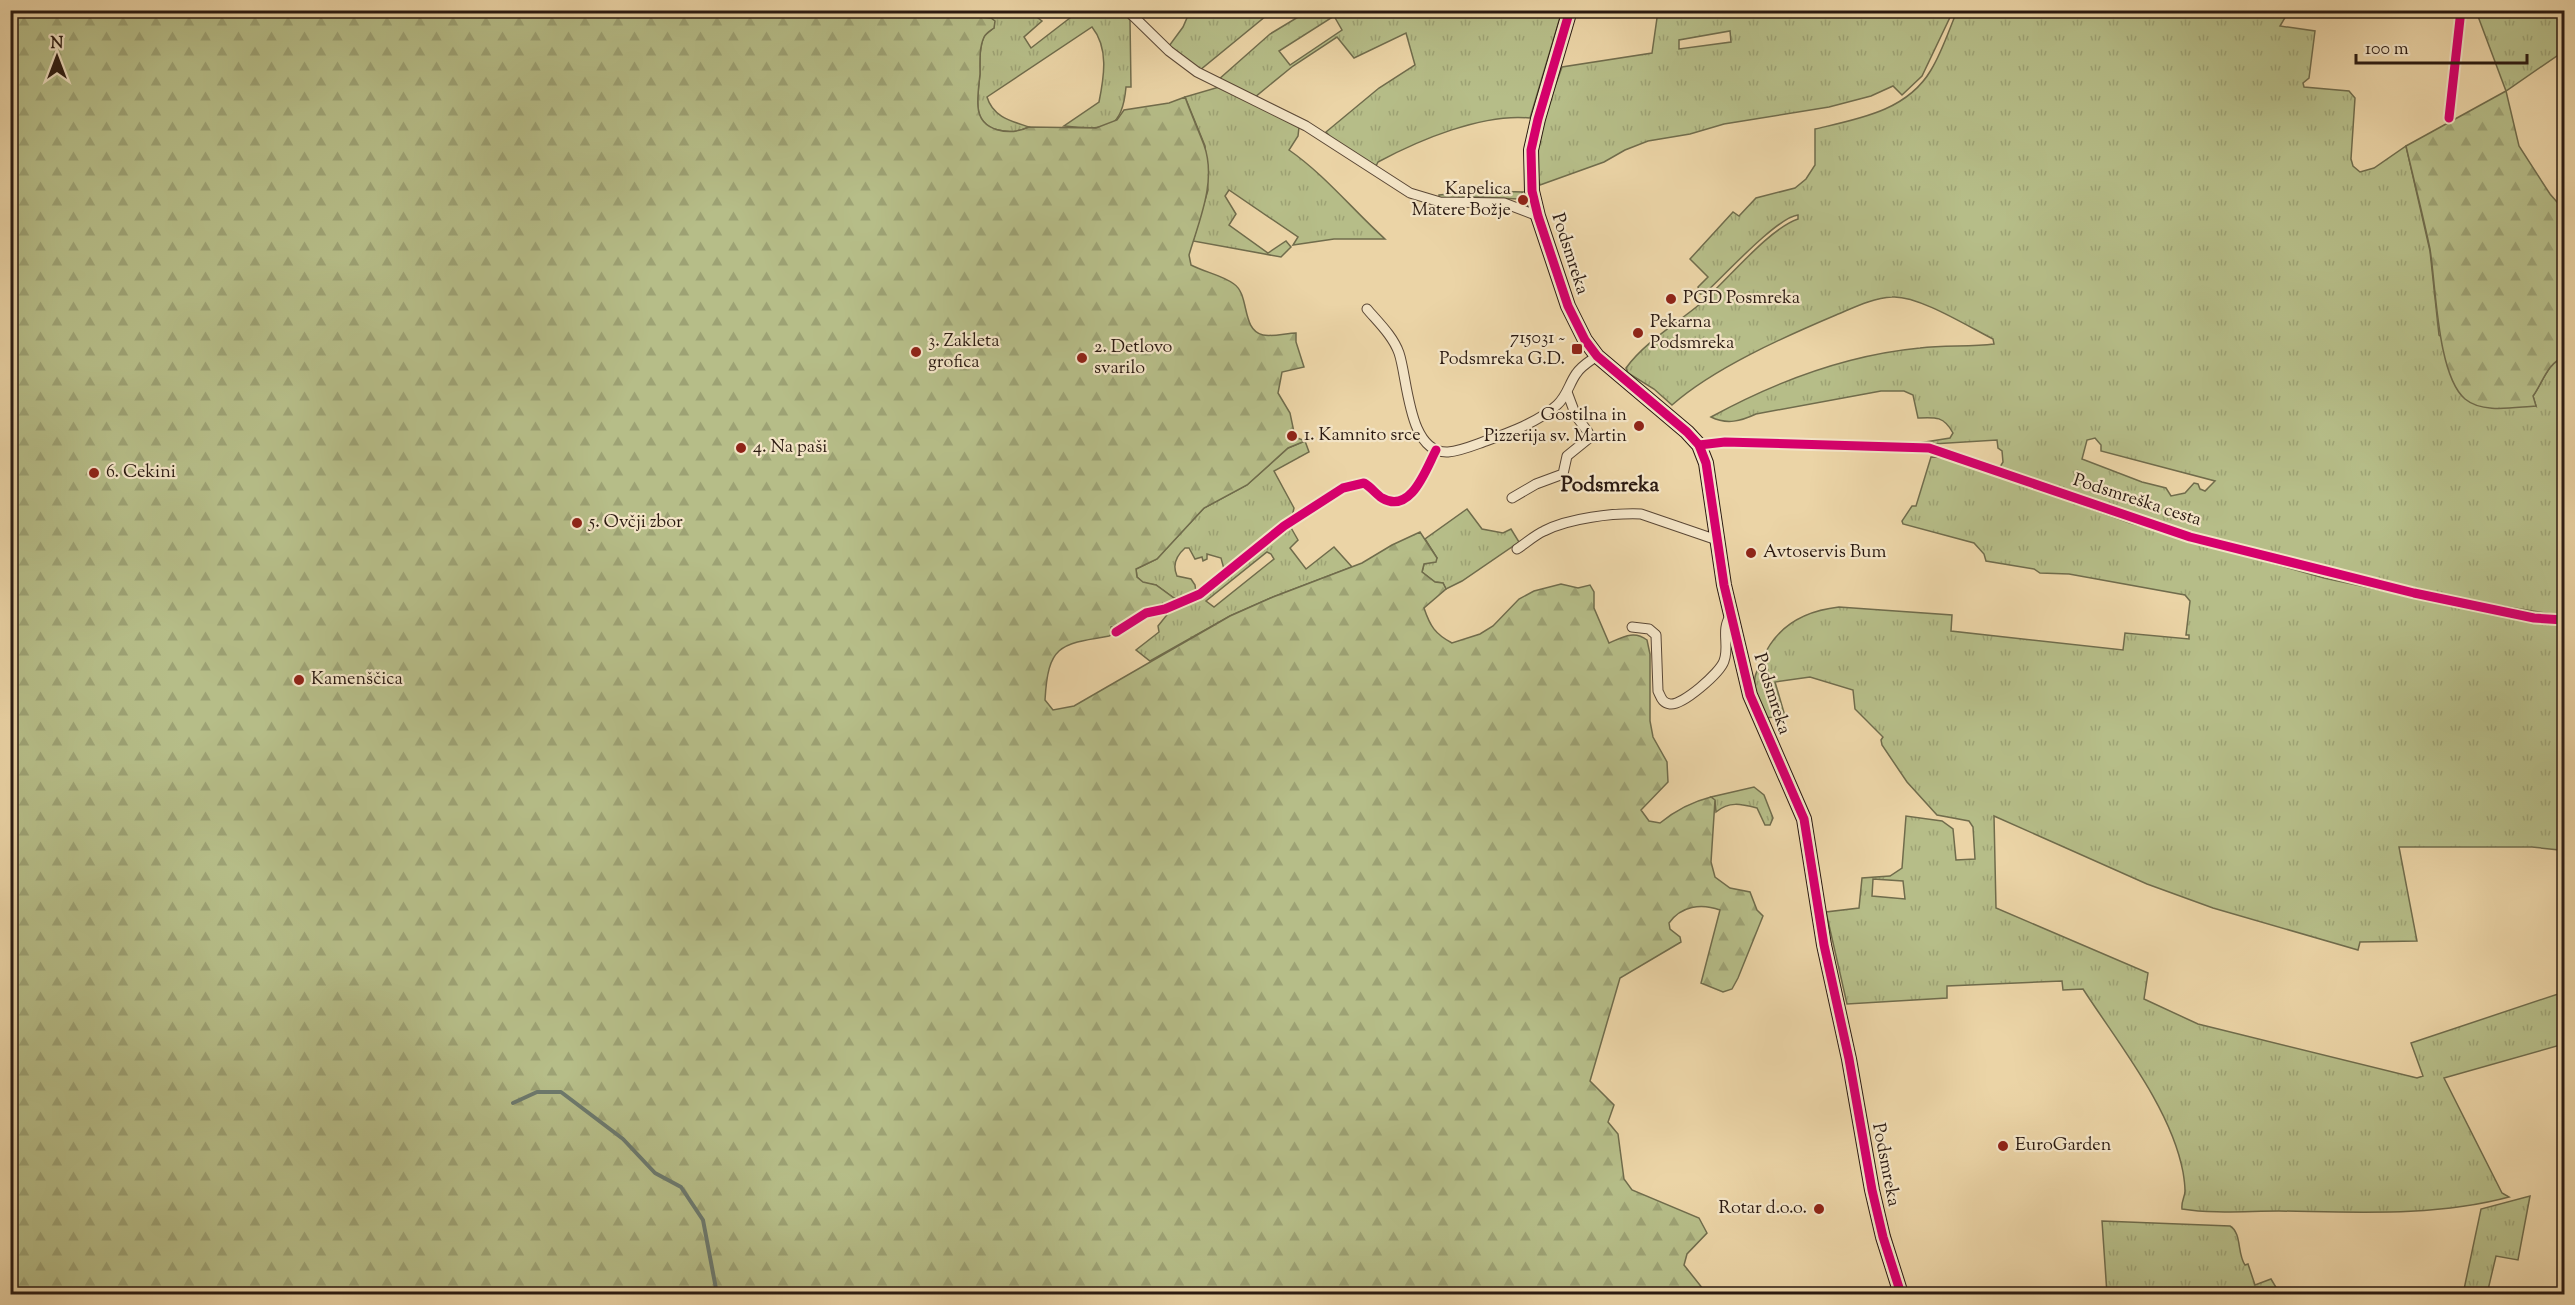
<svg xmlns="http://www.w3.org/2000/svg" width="2575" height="1305" font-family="'Sorts Mill Goudy',serif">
	<defs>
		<pattern id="grass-tufts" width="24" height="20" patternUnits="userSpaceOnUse" patternTransform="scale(1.5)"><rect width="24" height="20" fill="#b6bd88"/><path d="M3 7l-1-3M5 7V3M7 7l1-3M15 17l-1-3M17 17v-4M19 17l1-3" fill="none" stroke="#9da274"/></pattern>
		<pattern id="forest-firs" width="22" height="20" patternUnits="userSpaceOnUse" patternTransform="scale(1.5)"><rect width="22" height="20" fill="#b6bd88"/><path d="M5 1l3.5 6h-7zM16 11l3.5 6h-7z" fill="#9da274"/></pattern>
	</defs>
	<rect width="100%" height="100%" fill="#ebd4a6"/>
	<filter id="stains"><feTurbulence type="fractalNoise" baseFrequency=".00333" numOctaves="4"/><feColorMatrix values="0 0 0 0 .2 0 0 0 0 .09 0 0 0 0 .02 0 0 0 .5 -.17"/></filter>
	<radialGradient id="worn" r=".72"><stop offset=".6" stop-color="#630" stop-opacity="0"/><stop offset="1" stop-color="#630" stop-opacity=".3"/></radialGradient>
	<!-- grass -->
	<g fill="url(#grass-tufts)" stroke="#706c4c" stroke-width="1.5" fill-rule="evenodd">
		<path d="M965 11H1035L1034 15 1042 21 1024 37 1031 48 1079 11H1122L1130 20 1131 87H1126C1122 134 1104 129 1064 126L1099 102C1104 77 1109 48 1092 27L987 97C993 117 1011 121 1029 127 1010 136 980 132 978 107 977 96 979 85 980 74 980 62 979 48 984 37 986 33 990 31 994 28L981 17 970 16Z"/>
		<path d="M1190 11H1272L1200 70 1169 46 1183 27Z"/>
		<path d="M1308 11H1562L1530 118C1483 113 1419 140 1378 162L1376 166 1334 141 1326 132 1379 88 1415 65 1406 33 1354 58 1337 37 1293 66 1255 97 1218 80 1270 34ZM1334 16 1342 30 1290 65 1279 51Z"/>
		<path d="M1658 11H1953L1922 76 1902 95 1893 86 1871 96 1829 107 1724 124 1690 134 1648 141 1625 150 1604 162 1540 185C1528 149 1550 101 1562 67L1652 53ZM1730 31 1731 42 1679 49V40Z"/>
		<path d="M1957 11H2289L2280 26 2315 31 2309 78 2303 83 2304 87 2349 91 2355 98 2351 159 2353 166 2360 172 2374 168 2406 146 2430 251 2439 335 2536 406 2533 396C2542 384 2548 361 2564 358V423L2561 424 2562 435H2564V616L2477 602 2306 563 2190 533 2000 467 2003 462 2002 451 1998 448 1997 440 1932 444 1919 443 1950 438 1953 433C1944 416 1935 417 1918 418L1913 395 1904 391H1881L1756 414C1741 421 1727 425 1711 417 1775 382 1847 355 1920 348 1945 345 1970 347 1994 344L1993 339C1969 327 1918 295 1892 297 1873 298 1853 308 1836 315 1784 337 1714 368 1672 405L1654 389 1628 373 1626 368C1645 342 1676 324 1700 304 1726 282 1768 229 1798 219V215C1777 217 1722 278 1703 295L1700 294 1698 287 1708 277 1690 259 1733 212 1739 216 1756 198 1795 188 1806 179 1815 165V129C1858 119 1907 111 1931 70 1942 52 1949 30 1957 11ZM2095 438 2101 445V451L2215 481 2205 491 2200 489 2198 484 2194 483 2185 493 2171 496 2166 488 2142 482 2082 459 2087 440Z"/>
		<path d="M2476 11H2564V51L2506 91Z"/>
		<path d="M1219 87 1299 127 1298 136 1289 150C1325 175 1352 209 1385 239H1334L1293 245 1298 237 1229 190 1225 196 1236 214 1229 225 1268 253 1286 241 1291 247 1281 257 1193 241 1208 190 1205 146 1185 97Z"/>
		<path d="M1485 191 1523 192 1518 199 1478 197 1439 198V195Z"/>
		<path d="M1305 441 1309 452 1274 471 1294 508 1292 517 1224 569 1221 558 1207 554V559L1203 561 1202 557 1195 559 1189 548H1185C1176 556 1172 565 1177 576L1191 579 1195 585 1196 593 1182 600 1174 598 1156 585 1143 583 1137 577 1136 569 1157 559 1204 508 1247 485 1288 448Z"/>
		<path d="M1931 457 1949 458 2130 523 2324 578 2492 614 2538 623 2564 625V859L2559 850 2532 847H2399L2417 941 2360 942 2358 950 2213 908 2147 884 1994 816 1996 908 2148 973 2144 999 2198 1024 2417 1078 2423 1076 2411 1043 2564 992V1044L2444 1078 2502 1193 2509 1197C2435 1217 2355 1212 2279 1211 2247 1211 2213 1214 2182 1209 2181 1201 2185 1197 2185 1191 2185 1185 2184 1178 2183 1172 2171 1108 2118 1043 2083 989L2063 990 2062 981 1947 986V998L1847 1004 1826 912 1859 908 1862 878 1890 876 1902 868 1906 816 1942 821 1953 829 1956 860 1975 859 1973 827 1969 821 1937 815 1907 782 1882 745 1881 740 1883 737 1855 709 1853 690 1810 677 1775 682 1785 716 1765 718C1761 707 1753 690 1755 677 1756 672 1760 665 1762 660 1776 626 1803 611 1839 607L1952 615 1951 631 2123 650 2125 633 2189 639V635H2186L2190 601 2185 595 2069 574 2040 573 2034 569 1986 561 1984 554 1974 543 1903 524 1902 521 1912 506H1916ZM1873 879 1903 881 1905 899 1872 896Z"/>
		<path d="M1467 509 1482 529 1503 533 1511 529 1519 542 1462 581 1446 589 1443 583 1435 582 1422 572 1424 564 1437 558 1425 539Z"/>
		<path d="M1290 526 1298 540 1290 548 1306 569 1334 547 1352 567 1273 597 1230 616 1150 661 1136 650 1159 632 1158 626 1170 611 1201 596ZM1267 552 1271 554 1274 559 1214 607 1206 601Z"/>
		<path d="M1754 787 1764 795 1773 818 1770 825H1765L1757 808C1741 804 1729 801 1716 812L1715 801 1711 797Z"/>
		<path d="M2530 1196 2518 1260 2496 1256 2487 1294H2463L2481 1209Z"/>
		<path d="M2102 1221 2230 1226C2242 1233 2237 1254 2245 1265L2248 1264 2255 1285 2271 1279 2280 1294H2107Z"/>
	</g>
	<!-- forest -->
	<g fill="url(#forest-firs)" stroke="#706c4c" stroke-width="1.5">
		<path d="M11 11H965L970 16 991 18 995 21 994 28C990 31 986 33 984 37 979 48 980 62 980 74 979 85 977 96 978 107 980 132 1010 136 1029 127L1096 128 1117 120 1124 110 1169 103 1185 97C1191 114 1198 129 1204 145 1217 181 1199 221 1189 255L1191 265C1204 272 1222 275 1234 284 1250 295 1241 330 1263 335 1272 337 1287 333 1296 333V342L1304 367 1282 372 1278 393 1290 413 1295 437 1305 441 1288 448 1247 485 1204 508 1157 559 1136 569 1137 577 1143 582 1156 585 1174 598 1182 600 1141 611 1118 626 1111 627V635L1109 636C1060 644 1048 645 1045 700L1053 710 1074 706 1230 616 1273 597 1362 563 1392 545 1420 532 1437 558 1436 562 1424 564 1422 572 1435 582 1443 583 1446 589 1424 608C1430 626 1435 634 1452 643L1480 634 1493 626 1519 599 1534 591 1561 584 1578 588 1590 585 1594 592V608L1609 643C1623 637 1634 630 1647 640L1650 654V721L1653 737 1667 762 1668 782 1641 810 1649 821 1660 823C1676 810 1691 802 1711 797L1715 800 1711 862 1715 877 1730 888 1750 892 1757 910 1763 916 1738 978 1732 989 1723 992 1701 983 1720 910C1701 903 1681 906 1669 923L1670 929 1680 937 1681 942 1620 978 1590 1081 1614 1105 1608 1122 1618 1134 1624 1179 1632 1190 1699 1218 1707 1233 1687 1254 1684 1265 1707 1294H11Z"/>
		<path d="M2506 91 2519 146 2550 194 2564 210V358C2548 361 2542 384 2533 396L2536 406C2515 407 2483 414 2465 399 2437 375 2436 285 2430 249 2423 215 2414 181 2406 146Z"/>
	</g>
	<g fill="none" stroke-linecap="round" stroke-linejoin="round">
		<!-- stream -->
		<path stroke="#6c796d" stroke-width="4" d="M513 1103 537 1092H561L623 1139 655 1173 681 1187 703 1220 717 1294"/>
		<!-- street casing -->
		<g stroke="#5b4836" stroke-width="11">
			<g id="street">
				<path d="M1127 10 1169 51 1197 72 1306 126 1410 193 1440 202 1504 203 1538 216"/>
				<path d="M2449 118 2461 10"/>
				<path d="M1367 309C1378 322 1393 336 1399 353 1408 379 1408 454 1448 452 1460 451 1472 446 1483 442 1508 433 1537 423 1557 405 1567 396 1569 384 1576 374 1581 366 1590 361 1597 356"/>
				<path d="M1699 445 1725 442 1929 448 2190 537 2414 593 2534 618 2564 620"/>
				<path d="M1512 498 1536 484 1563 474 1567 456 1588 439V432L1576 416 1567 392"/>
				<path d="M1517 549C1526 543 1535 535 1544 531 1569 518 1613 513 1641 514L1717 540"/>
				<path d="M1632 627 1649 629 1656 635 1658 691C1661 697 1662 703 1670 704 1682 706 1720 673 1724 661 1730 645 1720 630 1731 615"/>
				<path d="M1116 632 1146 613 1165 609 1200 594 1284 526 1343 488 1364 483C1371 487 1376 494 1382 498 1411 515 1426 469 1436 450"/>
			</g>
		</g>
		<!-- secondary casing -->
		<g stroke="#2b1a11" stroke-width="16">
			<path id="secondary" d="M1570 10 1538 119 1531 150 1532 191 1538 216 1568 306 1585 340 1597 356 1687 432 1699 445 1706 463 1724 585 1750 695 1804 819 1824 945 1849 1059 1872 1190 1883 1237 1901 1294"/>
		</g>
		<!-- street -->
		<use href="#street" stroke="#f2e3c5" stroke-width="9"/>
		<!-- secondary -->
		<use href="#secondary" stroke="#f2e3c5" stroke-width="14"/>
		<!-- cycleway casing -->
		<g stroke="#f2e3c5" stroke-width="13">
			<g id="cycleway">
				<path d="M1570 10 1538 119 1531 150 1532 191 1538 216 1568 306 1585 340 1597 356 1687 432 1699 445 1706 463 1724 585 1750 695 1804 819 1824 945 1849 1059 1872 1190 1883 1237 1901 1294"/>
				<path d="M2449 118 2461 10"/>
				<path d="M1699 445 1725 442 1929 448 2190 537 2414 593 2534 618 2564 620"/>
				<path d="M1116 632 1146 613 1165 609 1200 594 1284 526 1343 488 1364 483C1371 487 1376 494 1382 498 1411 515 1426 469 1436 450"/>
			</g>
		</g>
		<!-- cycleway -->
		<use href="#cycleway" stroke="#d6006c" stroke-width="9"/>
	</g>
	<!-- markers -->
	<g fill="#8f2418" stroke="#f2e3c5" stroke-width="2">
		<circle cx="1523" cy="200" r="6"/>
		<circle cx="1671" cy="299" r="6"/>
		<circle cx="1638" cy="333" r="6"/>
		<rect x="1571" y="343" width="12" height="12" rx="3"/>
		<circle cx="916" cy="352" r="6"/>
		<circle cx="1082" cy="358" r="6"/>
		<circle cx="1639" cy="426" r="6"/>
		<circle cx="1292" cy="436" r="6"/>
		<circle cx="741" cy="448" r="6"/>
		<circle cx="94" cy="473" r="6"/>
		<circle cx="577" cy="523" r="6"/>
		<circle cx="1751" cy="553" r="6"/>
		<circle cx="299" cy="680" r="6"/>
		<circle cx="2003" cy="1146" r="6"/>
		<circle cx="1819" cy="1209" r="6"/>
	</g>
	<g text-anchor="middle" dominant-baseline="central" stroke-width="4.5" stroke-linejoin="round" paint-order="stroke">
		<!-- poi labels -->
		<g font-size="18" fill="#2b1a11" stroke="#f2e3c5" text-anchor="start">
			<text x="1511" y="190" text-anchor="end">Kapelica<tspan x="1511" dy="21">Matere Božje</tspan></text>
			<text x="1683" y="299">PGD Posmreka</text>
			<text x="1650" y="323">Pekarna<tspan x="1650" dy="21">Podsmreka</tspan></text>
			<text x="1565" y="339" text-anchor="end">715031 ~<tspan x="1565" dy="21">Podsmreka G.D.</tspan></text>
			<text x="928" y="342">3. Zakleta<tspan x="928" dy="21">grofica</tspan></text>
			<text x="1094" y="348">2. Detlovo<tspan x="1094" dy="21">svarilo</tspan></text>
			<text x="1627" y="416" text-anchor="end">Gostilna in<tspan x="1627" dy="21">Pizzerija sv. Martin</tspan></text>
			<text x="1304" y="436">1. Kamnito srce</text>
			<text x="753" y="448">4. Na paši</text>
			<text x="106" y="473">6. Cekini</text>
			<text x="589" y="523">5. Ovčji zbor</text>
			<text x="1763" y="553">Avtoservis Bum</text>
			<text x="311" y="680">Kamenščica</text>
			<text x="2015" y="1146">EuroGarden</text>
			<text x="1807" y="1209" text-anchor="end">Rotar d.o.o.</text>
		</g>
		<!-- street labels -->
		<g font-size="18" fill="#2b1a11" stroke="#f2e3c5">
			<text transform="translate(1569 254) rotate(72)">Podsmreka</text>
			<text transform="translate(2137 501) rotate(18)">Podsmreška cesta</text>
			<text transform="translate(1771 694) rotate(72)">Podsmreka</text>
			<text transform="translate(1885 1165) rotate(79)">Podsmreka</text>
		</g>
		<!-- quarter labels -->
		<g font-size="21" font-weight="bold" fill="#2b1a11" stroke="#f2e3c5">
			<text x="1610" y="486">Podsmreka</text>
		</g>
	</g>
	<!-- margin -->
	<rect width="2575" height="1305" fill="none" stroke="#ebd4a6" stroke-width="36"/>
	<rect x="12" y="12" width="2551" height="1281" fill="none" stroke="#2b1a11" stroke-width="3"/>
	<rect x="18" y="18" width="2539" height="1269" fill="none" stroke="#2b1a11" stroke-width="1.5"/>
	<!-- north arrow -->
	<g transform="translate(57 57)" stroke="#f2e3c5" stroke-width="4.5" paint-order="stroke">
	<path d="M0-4.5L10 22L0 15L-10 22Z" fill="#2b1a11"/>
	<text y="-9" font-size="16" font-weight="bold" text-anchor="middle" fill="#2b1a11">N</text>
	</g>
	<!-- scale -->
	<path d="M2356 54v9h171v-9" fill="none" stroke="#2b1a11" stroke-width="3"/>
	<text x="2365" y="54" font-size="18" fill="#2b1a11" stroke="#f2e3c5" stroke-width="4.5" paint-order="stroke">100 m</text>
	<rect width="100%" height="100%" filter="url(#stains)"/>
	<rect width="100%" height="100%" fill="url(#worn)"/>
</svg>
